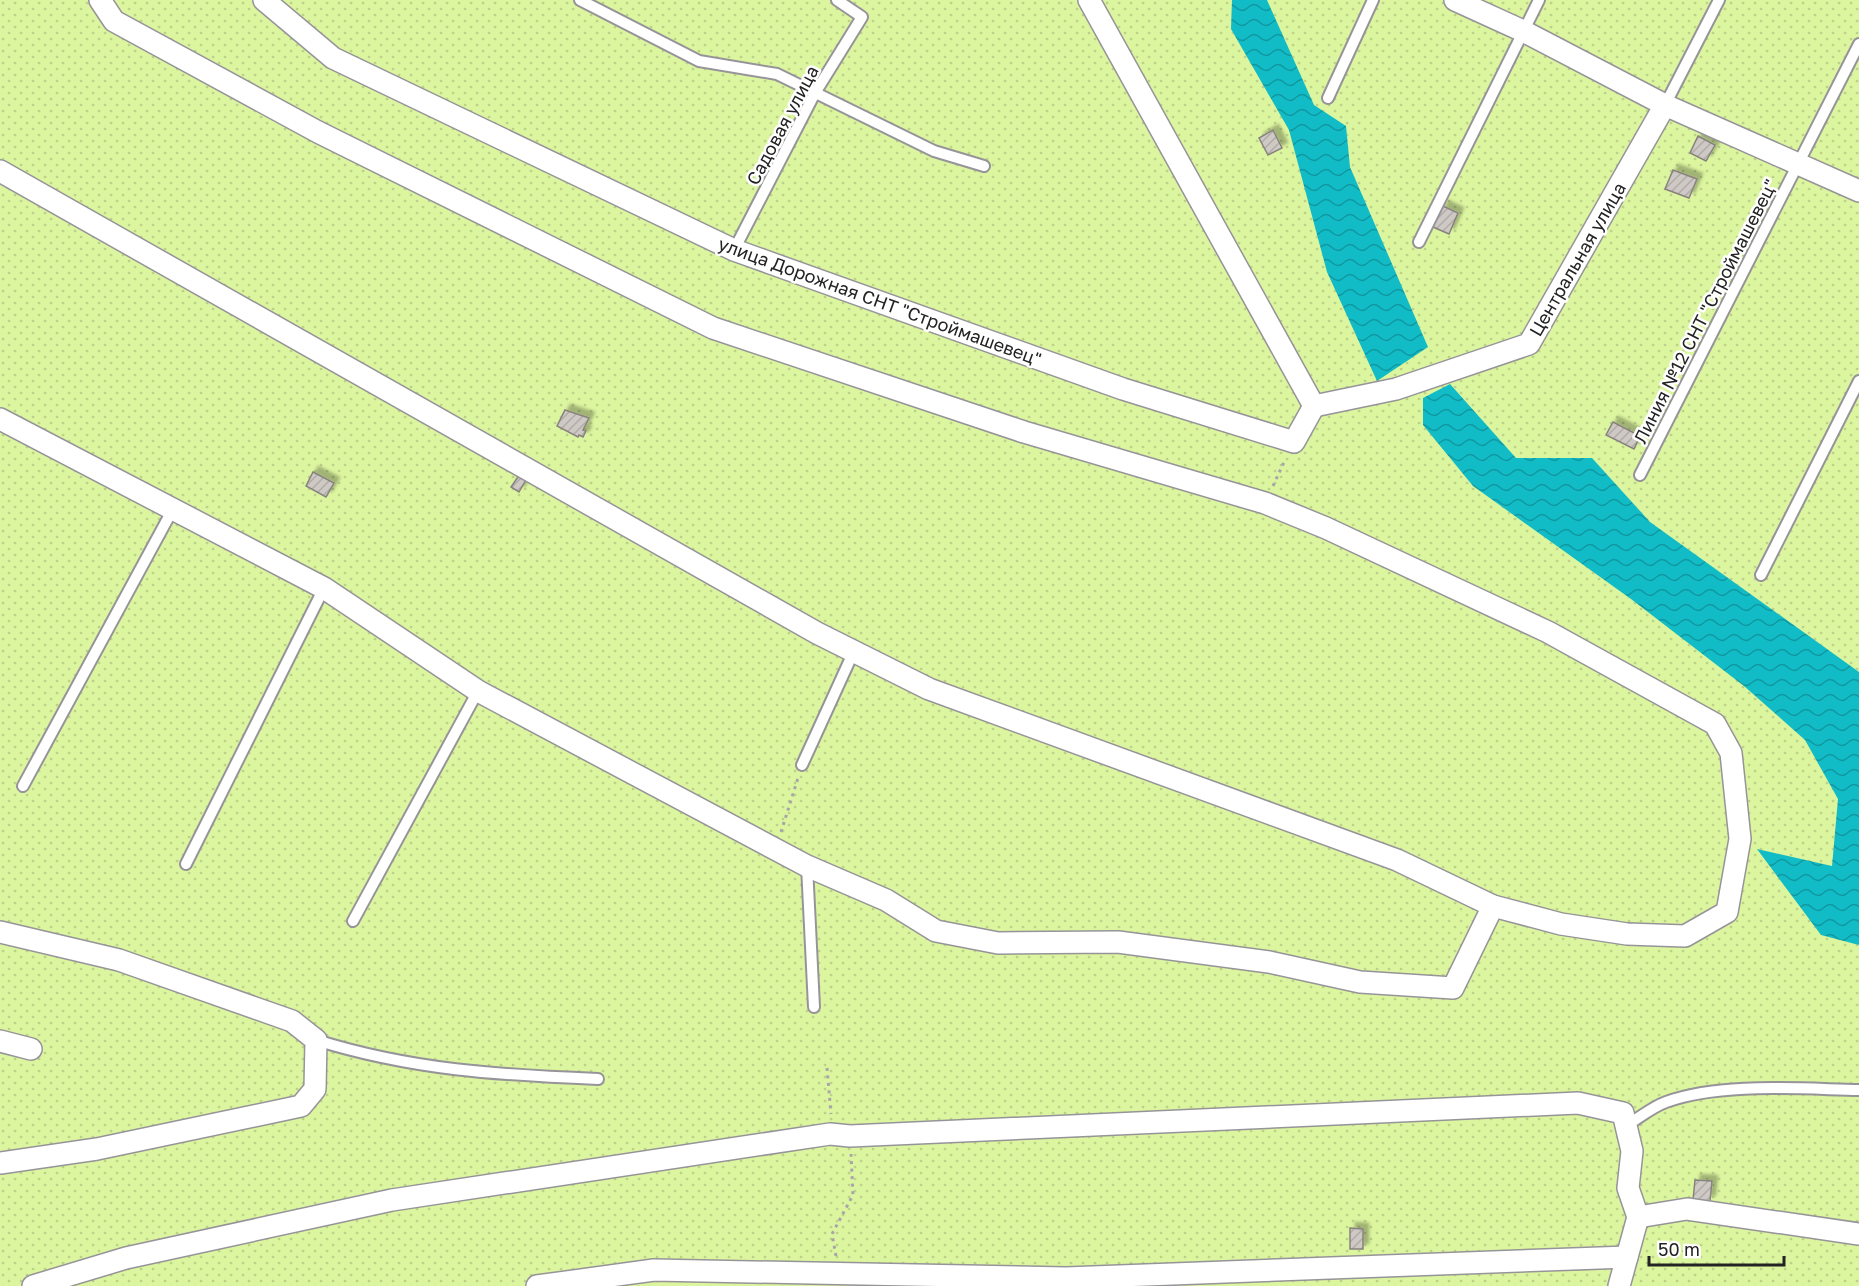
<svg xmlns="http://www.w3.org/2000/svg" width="1859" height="1286" font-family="'Golos Text',sans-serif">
	<defs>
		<pattern id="garden-dots" width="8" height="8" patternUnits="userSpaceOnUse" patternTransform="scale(1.5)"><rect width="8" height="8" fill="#dcf59f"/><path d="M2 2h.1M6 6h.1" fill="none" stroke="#bcd289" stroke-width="1.8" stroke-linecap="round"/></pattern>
		<pattern id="water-waves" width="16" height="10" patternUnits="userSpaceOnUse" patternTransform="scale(1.5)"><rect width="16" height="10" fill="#12bcc7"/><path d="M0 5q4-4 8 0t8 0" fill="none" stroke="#1098a1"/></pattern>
		<pattern id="building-hatch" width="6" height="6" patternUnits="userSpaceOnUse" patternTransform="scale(1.5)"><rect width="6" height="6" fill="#cec9c4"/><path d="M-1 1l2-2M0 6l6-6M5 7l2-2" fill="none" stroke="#b1aca8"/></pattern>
		<filter id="shadow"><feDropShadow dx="5.5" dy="-5.5" stdDeviation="1.5" flood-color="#0004"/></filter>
	</defs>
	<rect width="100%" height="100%" fill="#f7f5fb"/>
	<!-- garden -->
	<rect fill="url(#garden-dots)" x="0" y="0" width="1859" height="1286"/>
	<!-- water -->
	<g fill="url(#water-waves)">
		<path d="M1232 0H1267L1314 105 1346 126 1350 167 1428 347 1377 381 1327 272 1289 130 1231 29Z"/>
		<path d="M1450 384 1516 458H1592L1650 522 1859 672V945L1821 935 1757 849 1832 866 1838 799 1805 740 1744 686 1631 599 1473 486 1423 425V398Z"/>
	</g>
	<!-- building -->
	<g fill="url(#building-hatch)" stroke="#87827e" stroke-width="1.5" filter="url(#shadow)">
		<path d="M1273 130 1282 148 1268 155 1259 138Z"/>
		<path d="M1698 136 1715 145 1706 161 1690 153Z"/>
		<path d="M1673 170 1697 179 1689 198 1665 189Z"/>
		<path d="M1443 206 1458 213 1449 234 1433 227Z"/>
		<path d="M565 410 589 418 583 430 586 431 583 437 579 435 578 437 557 426Z"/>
		<path d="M1613 422 1640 436 1634 449 1606 435Z"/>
		<path d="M313 472 334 483 326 497 306 486Z"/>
		<path d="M520 474 527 478 519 492 511 487Z"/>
		<path d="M1695 1180 1712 1181 1710 1201 1693 1200Z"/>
		<path d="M1350 1228 1363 1229V1249H1350Z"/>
	</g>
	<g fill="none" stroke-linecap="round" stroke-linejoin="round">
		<!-- service casing -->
		<g stroke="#969499" stroke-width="14">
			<g id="service">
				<path d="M580 0 699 61 777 74 934 151 984 166"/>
				<path d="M1328 98 1373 0"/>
				<path d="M1665 105 1719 0"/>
				<path d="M1419 242 1539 0"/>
				<path d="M734 250 815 93 862 17 837 0"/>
				<path d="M1640 475 1859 44"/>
				<path d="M1761 575 1859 381"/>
				<path d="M802 765 854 651"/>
				<path d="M23 786 173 509"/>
				<path d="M186 864 324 588"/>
				<path d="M807 866 814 1007"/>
				<path d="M353 921 478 691"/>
				<path d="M316 1040C412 1070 499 1075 598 1079"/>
				<path d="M1626 1126C1639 1118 1652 1107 1666 1102 1720 1082 1802 1089 1859 1090"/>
			</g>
		</g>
		<!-- minor casing -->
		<g stroke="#969499" stroke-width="24">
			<g id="minor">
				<path d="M264 0 333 58 734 250 1123 389 1294 442 1314 406"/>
				<path d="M1089 0 1314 406 1396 389 1529 344 1665 105"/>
				<path d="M1455 0 1523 31 1665 105 1859 191"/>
				<path d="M0 171 817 633 929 689 1397 860 1493 906 1561 924 1627 934 1685 936 1727 912 1740 839 1731 753 1715 724 1548 632 1326 528 1265 503 1024 432 713 328 318 132 114 21 100 0"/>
				<path d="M0 419 324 588 478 691 807 866 886 900 936 931 998 943 1118 942 1269 962 1360 982 1453 988 1493 906"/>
				<path d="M0 932 119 960 292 1021 316 1040 315 1089 301 1106 97 1149 0 1163"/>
				<path d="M0 1041 31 1049"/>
				<path d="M1638 1217 1687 1209 1859 1234"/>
				<path d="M33 1286 126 1258 392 1200 830 1134 850 1136 1578 1103 1623 1113 1632 1151 1628 1188 1638 1217 1619 1286"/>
				<path d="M537 1286 654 1270 1066 1278 1627 1257"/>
			</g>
		</g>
		<!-- path -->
		<g stroke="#a7a5aa" stroke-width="3" stroke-dasharray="3 4.5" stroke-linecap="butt">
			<path d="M1273 486 1285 460"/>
			<path d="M781 832 798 778"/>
			<path d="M827 1068 831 1114"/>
			<path d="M836 1256 832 1234 853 1195 851 1154"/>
		</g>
		<!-- service -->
		<use href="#service" stroke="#fff" stroke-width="10"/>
		<!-- minor -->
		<use href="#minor" stroke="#fff" stroke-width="21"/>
	</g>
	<g text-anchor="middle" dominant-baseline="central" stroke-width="5" stroke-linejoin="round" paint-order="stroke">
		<!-- street labels -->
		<g font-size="18" fill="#232224" stroke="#fff">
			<text transform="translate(782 125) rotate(-62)">Садовая улица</text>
			<text transform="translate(1577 259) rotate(-60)">Центральная улица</text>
			<text transform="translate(880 301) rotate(20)">улица Дорожная СНТ "Строймашевец"</text>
			<text transform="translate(1705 311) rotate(-63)">Линия №12 СНТ "Строймашевец"</text>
		</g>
	</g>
	<!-- scale -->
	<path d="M1649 1256v9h135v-9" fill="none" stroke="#232224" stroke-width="3"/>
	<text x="1658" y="1256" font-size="18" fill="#232224" stroke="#ffffff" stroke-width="4.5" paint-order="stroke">50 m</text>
</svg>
